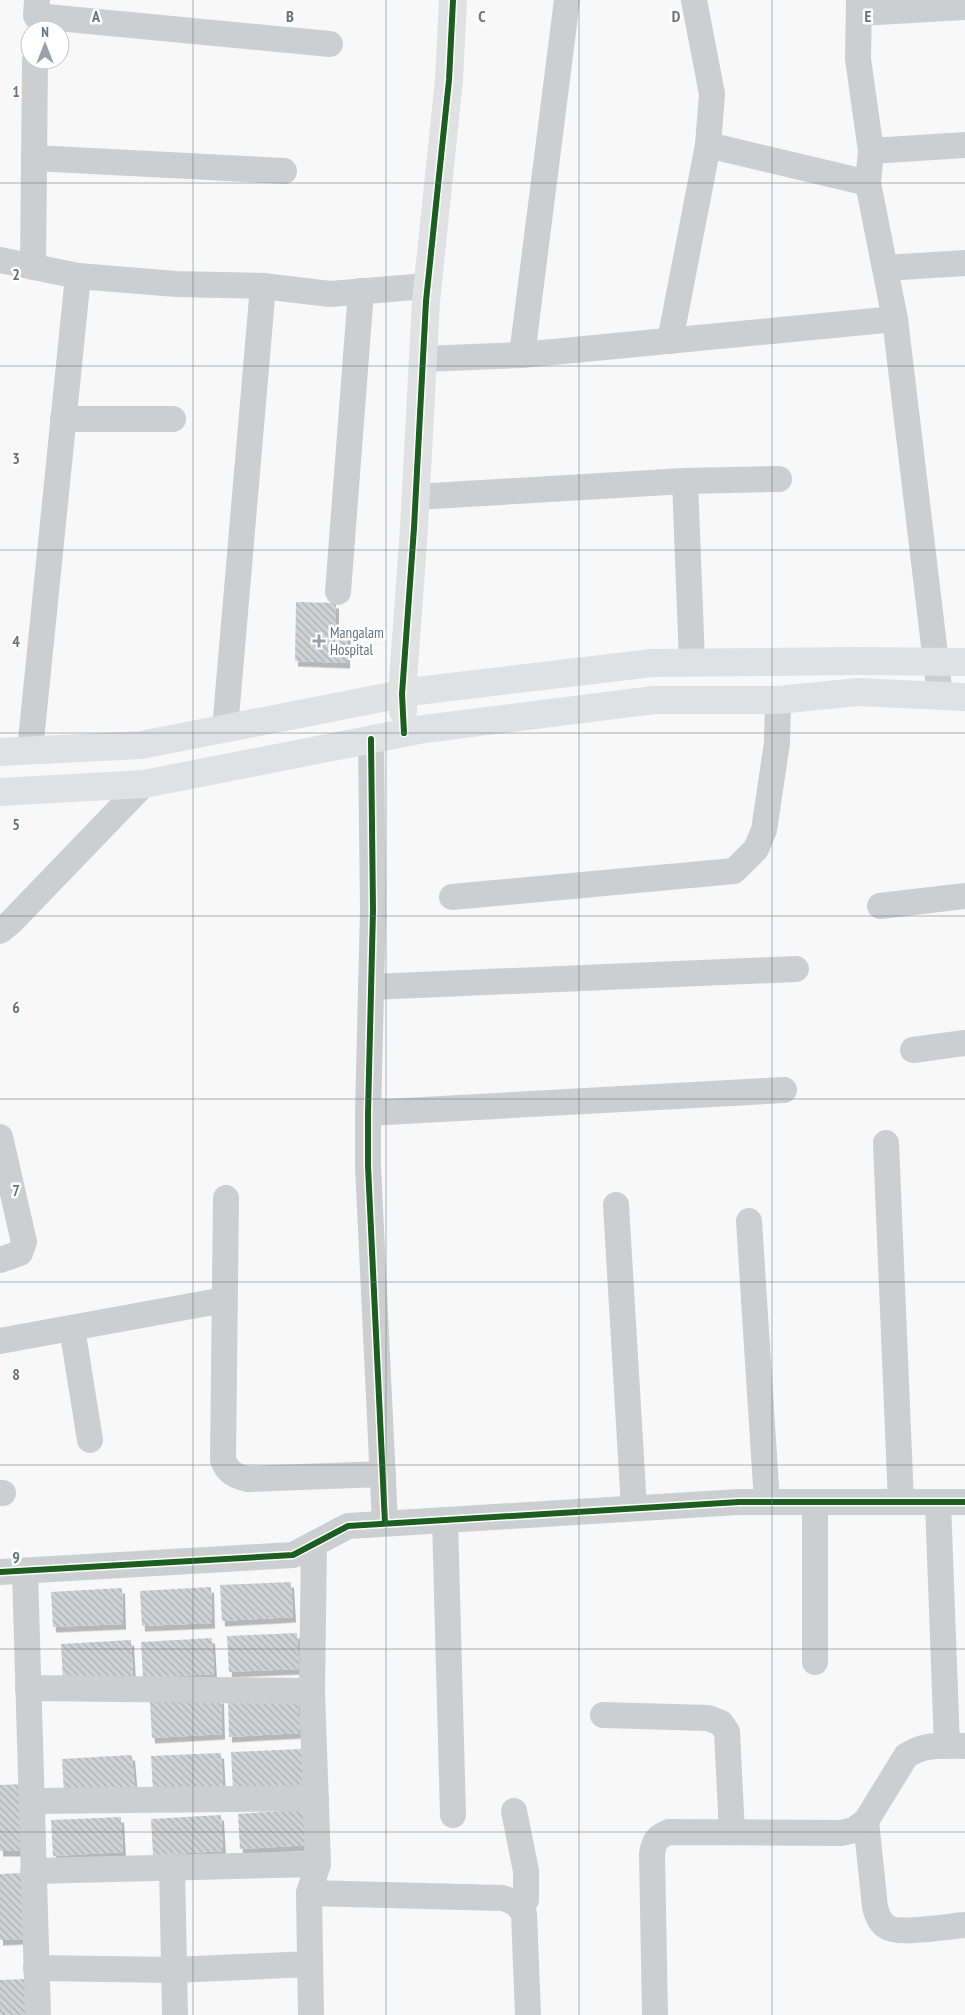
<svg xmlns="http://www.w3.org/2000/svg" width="965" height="2015" font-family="'PT Sans Narrow',sans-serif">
	<defs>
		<pattern id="building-back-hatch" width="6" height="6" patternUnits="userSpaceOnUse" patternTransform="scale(1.25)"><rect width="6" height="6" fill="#cfd1d3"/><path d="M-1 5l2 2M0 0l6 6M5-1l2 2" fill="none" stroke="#acaeb1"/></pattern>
		<filter id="shadow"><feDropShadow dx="3" dy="5.5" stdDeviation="0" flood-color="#0004"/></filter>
	</defs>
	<rect width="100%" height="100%" fill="#f8f8f8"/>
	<!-- building -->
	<g fill="url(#building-back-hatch)" filter="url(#shadow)">
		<path d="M296 602 336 603V630H348L347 663 295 661Z"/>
		<path d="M291 1582 293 1617 222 1621 220 1585Z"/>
		<path d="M211 1587 212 1623 142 1626 140 1591Z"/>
		<path d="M122 1588 123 1624 53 1627 51 1592Z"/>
		<path d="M297 1633 299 1669 229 1672 227 1636Z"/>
		<path d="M212 1638 214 1674 143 1678 141 1642Z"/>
		<path d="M131 1640 133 1676 63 1680 61 1644Z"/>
		<path d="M298 1697 300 1733 229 1737 228 1701Z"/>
		<path d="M221 1698 222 1734 152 1738 150 1702Z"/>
		<path d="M302 1749 303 1784 233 1788 231 1752Z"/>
		<path d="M221 1753 223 1788 153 1792 151 1756Z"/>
		<path d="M132 1755 135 1790 64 1794 62 1759Z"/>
		<path d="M25 1784 27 1851H0V1785Z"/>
		<path d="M309 1809 310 1845 240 1849 238 1814Z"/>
		<path d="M221 1815 223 1851 153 1855 151 1819Z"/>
		<path d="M121 1817 123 1852 53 1856 51 1820Z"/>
		<path d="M21 1873 23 1939 0 1940V1874Z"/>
		<path d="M27 1979 28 2015H0V1980Z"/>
	</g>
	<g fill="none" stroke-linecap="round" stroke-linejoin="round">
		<!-- street -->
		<g stroke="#cdcecf" stroke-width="26">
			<path d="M37 0 36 16 330 44"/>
			<path d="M694 0 712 94 708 145"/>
			<path d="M859 0 858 59 871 151 868 183 895 319 940 696"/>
			<path d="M860 13 965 7"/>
			<path d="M871 151 965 145"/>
			<path d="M34 158 284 171"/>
			<path d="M0 260 78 276 176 284 263 286 330 294 427 286"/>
			<path d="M33 267 35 60"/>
			<path d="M885 268 965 263"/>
			<path d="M670 341 708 145 868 183"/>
			<path d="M522 355 567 0"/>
			<path d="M423 359 522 355 895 319"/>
			<path d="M63 419H173"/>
			<path d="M685 481 692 662"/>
			<path d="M415 497 685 481 779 479"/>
			<path d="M338 592 361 291"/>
			<path d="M225 729 263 286"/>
			<path d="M371 739 373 910 368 1113V1166L385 1523"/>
			<path d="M30 750 78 276"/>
			<path d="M452 897 734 871 756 849 764 830 777 743 778 700"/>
			<path d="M880 906 965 896"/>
			<path d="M0 931 11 922 144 784"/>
			<path d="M371 987 796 969"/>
			<path d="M913 1050 965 1043"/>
			<path d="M368 1113 784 1090"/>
			<path d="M0 1137 24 1242 20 1253 0 1260"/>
			<path d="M886 1143 901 1502"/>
			<path d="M226 1198 223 1460C228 1473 235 1476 248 1479L383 1474"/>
			<path d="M616 1205 634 1508"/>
			<path d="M749 1221 767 1502"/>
			<path d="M72 1328 90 1440"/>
			<path d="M0 1341 224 1300"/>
			<path d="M0 1493H3"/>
			<path d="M815 1502V1662"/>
			<path d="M938 1502 947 1746"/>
			<path d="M445 1520 453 1815"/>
			<path d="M25 1571 38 2015"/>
			<path d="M0 1572 293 1555 348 1526 739 1502H965"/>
			<path d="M28 1688 312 1691"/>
			<path d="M603 1715 708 1718 721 1723 727 1732 732 1832"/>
			<path d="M32 1801 316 1798"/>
			<path d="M514 1811 526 1871V1900L518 1905"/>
			<path d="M866 1821 875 1907C877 1915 880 1923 887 1927 898 1935 950 1926 965 1925"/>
			<path d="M172 1866 175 2015"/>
			<path d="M33 1871 318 1864"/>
			<path d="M309 1893 502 1898C513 1901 518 1904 524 1914L528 2015"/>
			<path d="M36 1968 174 1970 310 1964"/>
			<path d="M311 2015 309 1893 318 1864 312 1691 314 1544"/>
			<path d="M655 2015 652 1854C654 1841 657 1837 669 1832L841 1833 854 1830 866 1821 906 1756C926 1743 942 1746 965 1746"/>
		</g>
		<!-- secondary -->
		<g stroke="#e0e1e2" stroke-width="28">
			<path d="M403 711 402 694 414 528 426 301 449 80 453 0"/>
			<path d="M0 752 141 745 417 691 652 663 857 661 965 662"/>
			<path d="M0 792 144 784 424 729 654 700H778L858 692 965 697"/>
		</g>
		<!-- cycleway casing -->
		<g stroke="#fff" stroke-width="9">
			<g id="cycleway">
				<path d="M404 733 402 694 414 528 426 301 449 80 453 0"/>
				<path d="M371 739 373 910 368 1113V1166L385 1523"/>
				<path d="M0 1572 293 1555 348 1526 739 1502H965"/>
			</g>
		</g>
		<!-- cycleway -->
		<use href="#cycleway" stroke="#1b5e20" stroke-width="6"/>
	</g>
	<!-- grid -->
	<path fill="none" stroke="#637483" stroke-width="1" stroke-opacity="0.55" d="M193 0V2015M386 0V2015M579 0V2015M772 0V2015M0 183H965M0 366H965M0 550H965M0 733H965M0 916H965M0 1099H965M0 1282H965M0 1465H965M0 1649H965M0 1832H965"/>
	<!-- markers -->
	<path fill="#97a2ac" stroke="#fff" stroke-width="2" d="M316.5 633.5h5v5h5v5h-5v5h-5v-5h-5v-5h5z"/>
	<g text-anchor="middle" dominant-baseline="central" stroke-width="5" stroke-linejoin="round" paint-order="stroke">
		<!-- poi labels -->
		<g font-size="15" fill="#637483" stroke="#fff" text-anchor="start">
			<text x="330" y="632">Mangalam<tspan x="330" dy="17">Hospital</tspan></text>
		</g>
	</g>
	<g font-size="16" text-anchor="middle" font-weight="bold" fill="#637483" stroke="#fff" stroke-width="5" stroke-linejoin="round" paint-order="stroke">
		<text x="96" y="22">A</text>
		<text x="290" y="22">B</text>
		<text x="482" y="22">C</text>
		<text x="676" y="22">D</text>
		<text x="868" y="22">E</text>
		<text x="16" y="97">1</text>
		<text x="16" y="280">2</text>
		<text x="16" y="464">3</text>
		<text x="16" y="647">4</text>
		<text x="16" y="830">5</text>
		<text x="16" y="1013">6</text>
		<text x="16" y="1196">7</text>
		<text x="16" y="1380">8</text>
		<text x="16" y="1563">9</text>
	</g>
	<!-- north arrow -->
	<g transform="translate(45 45)"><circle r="24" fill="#ffffff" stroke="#c1c7cd"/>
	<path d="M0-4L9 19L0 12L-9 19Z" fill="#97a2ac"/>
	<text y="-8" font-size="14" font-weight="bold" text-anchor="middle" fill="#637483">N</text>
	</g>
</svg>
